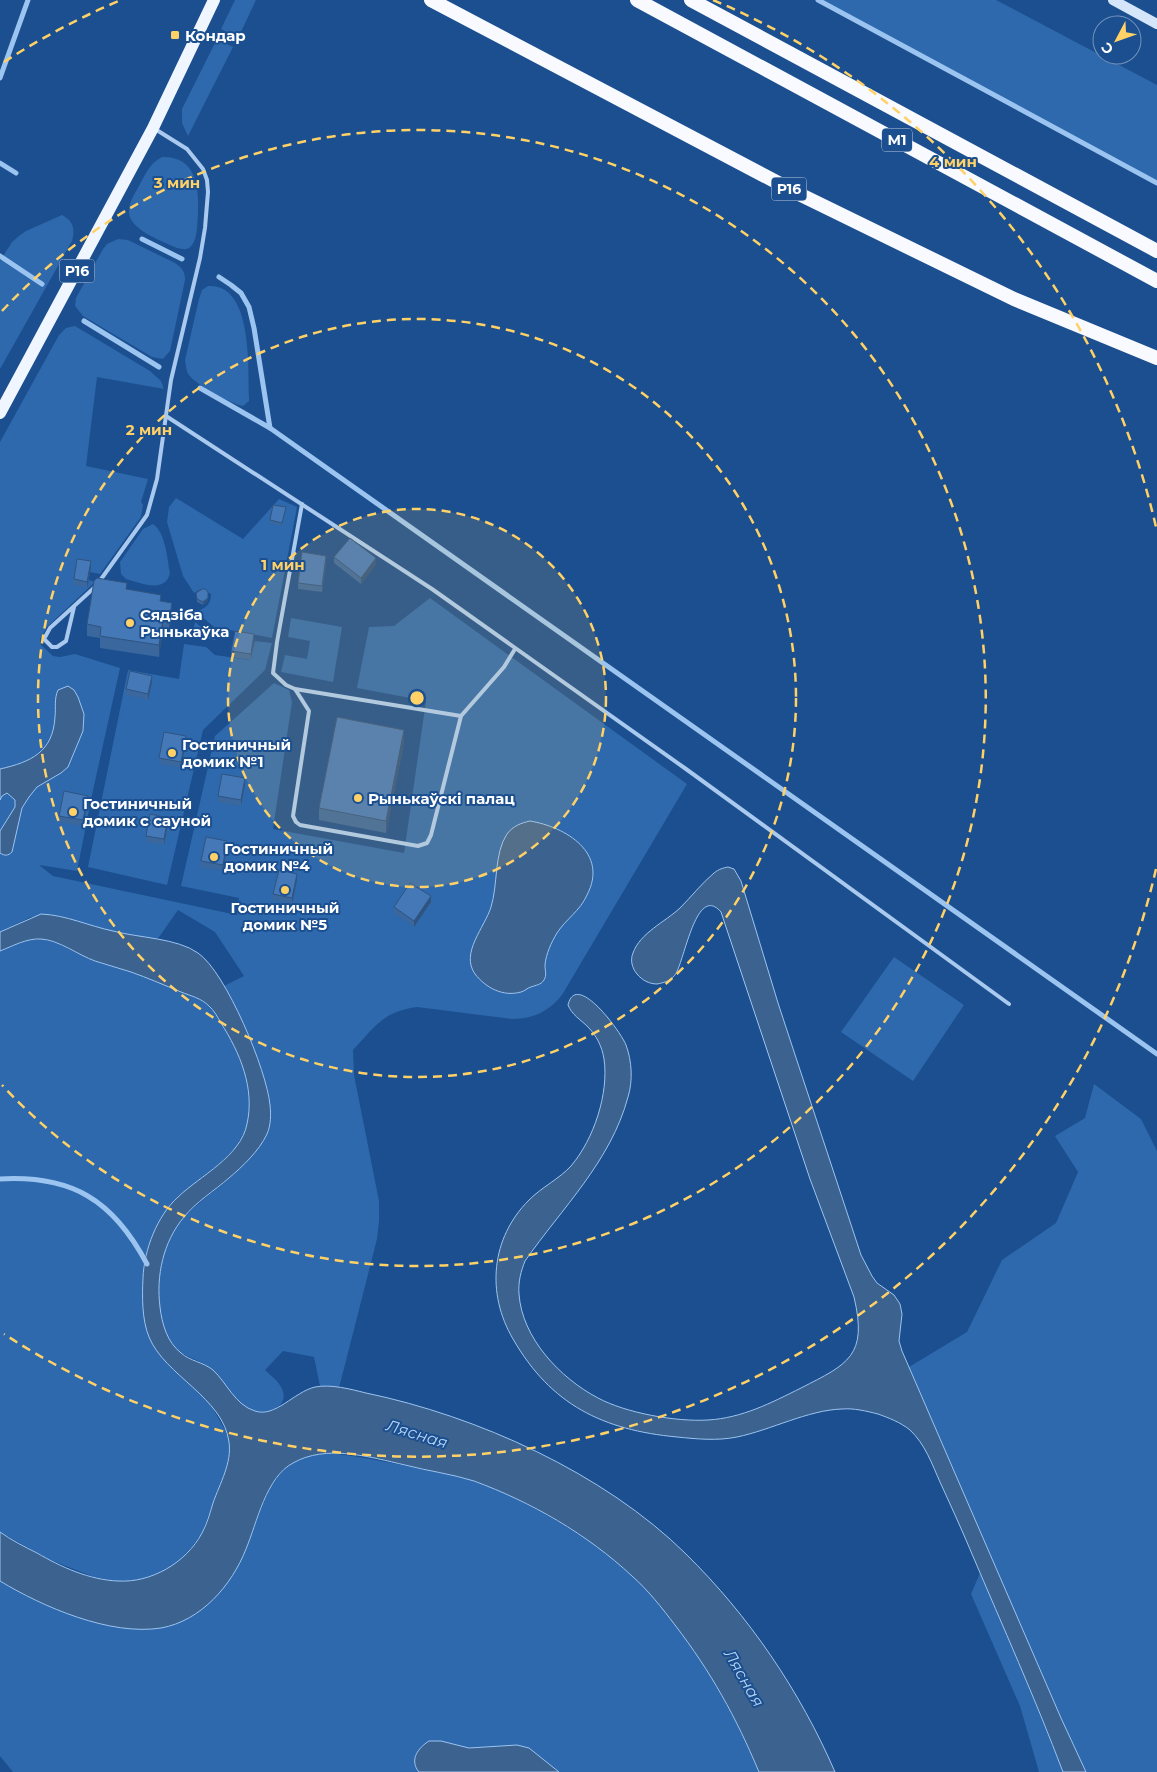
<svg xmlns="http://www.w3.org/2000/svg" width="1157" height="1772" font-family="Montserrat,sans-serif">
	<rect width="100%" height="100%" fill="#1b4f8f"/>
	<!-- green -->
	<g fill="#2e69ad">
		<path d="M235 0H256L238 38 221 29Z"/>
		<path d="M816 0H996L1157 85V184Z"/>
		<path d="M217 39 233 47 188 136 182 123V109Z"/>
		<path d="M162 157C197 156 199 188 198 214 197 224 198 242 189 248 185 250 181 249 177 248 162 241 126 229 129 209 130 200 136 192 140 184 146 173 150 163 162 157Z"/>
		<path d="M62 215C74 221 75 230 72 241L0 369V261L12 242 19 236 26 231Z"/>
		<path d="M118 239 128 240 175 263C182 268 185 271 185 280L170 351 163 359 152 357 83 316 75 306 76 298 103 249 107 244Z"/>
		<path d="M208 286C253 283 248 368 249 396V401L243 406C233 405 195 384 189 375 186 371 186 365 185 360L199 299 202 290Z"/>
		<path d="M75 326 150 371 161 381 164 389 97 377 86 466 148 479 141 502 143 505 141 517 100 574 90 572 91 567 87 588 89 580 95 582 47 627 40 639 41 645 53 656 60 657 75 654 120 668 92 795 77 871 39 865 53 876 237 915 239 898 181 886 215 736 274 683 289 690 292 702 273 829 404 853 426 701 357 688 369 627 394 626 430 598 687 784 562 995C548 1012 533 1019 512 1019L417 1007C382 1012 375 1027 353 1050L354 1075 379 1201V1221L377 1239 339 1388 320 1386 314 1357 283 1351 265 1370C271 1376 279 1381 282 1389 290 1406 268 1415 254 1411 237 1406 229 1386 217 1375 213 1372 210 1368 206 1365 195 1358 183 1357 174 1346 168 1338 163 1328 161 1319 153 1284 162 1238 188 1213 204 1197 224 1185 239 1169 248 1160 253 1143 258 1132 262 1124 270 1113 270 1105 270 1095 266 1084 263 1075 254 1044 239 1015 224 986L244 976 215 932 178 910 157 940 109 931 54 915 31 917 0 932V442L59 335 66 328Z"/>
		<path d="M176 498 243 539 279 499 297 507 272 638 214 627 196 612C205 608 211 605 211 594L201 589 194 593 183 576 167 522 169 507Z"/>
		<path d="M153 524C166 533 167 559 170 573 165 594 141 583 126 579L121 574 120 562 143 529Z"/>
		<path d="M291 618 342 627 333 682 281 672 285 655 307 659 310 641 288 637Z"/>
		<path d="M195 622 216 640 192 636Z"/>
		<path d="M255 641 272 643 265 670 203 730 167 885 88 867 128 670 179 679 184 644 206 647 215 655 250 660Z"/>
		<path d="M42 939 56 943 94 961 134 973 196 997 211 1007 234 1044 245 1072 250 1102 247 1128 236 1147 220 1163 177 1197 151 1239 144 1260 143 1279 145 1322 198 1391 211 1405 229 1437 230 1450 228 1464 202 1533 191 1548 177 1563 159 1573 140 1580 118 1582 94 1577 48 1559 0 1532V951L28 940Z"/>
		<path d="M894 957 964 1005 913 1081 841 1032Z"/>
		<path d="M1094 1084 1141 1119 1157 1151V1772H1086L1061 1718 909 1367 967 1332 1002 1260 1056 1223 1078 1172 1055 1136 1085 1118Z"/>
		<path d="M330 1453C364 1457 397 1464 431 1471 444 1474 458 1476 471 1480 496 1488 521 1501 543 1513 575 1531 606 1551 633 1576 689 1630 729 1702 759 1772H13L0 1756V1581C51 1612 102 1630 162 1628L245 1552 262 1507 270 1488 279 1475 291 1463 311 1455Z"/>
		<path d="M980 1573 1015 1653 1063 1772H1039L1020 1706 971 1594Z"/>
	</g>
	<!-- water -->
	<g fill="#3c6290" stroke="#9cc4f0">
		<path d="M68 686 74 690 78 697 84 714 83 731 68 767 61 773 37 787 29 797 22 808 12 852C8 856 5 856 0 853V831L15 807V800L7 793 2 796 0 800V769C31 762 53 752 55 717 56 707 54 699 58 690Z"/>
		<path d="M530 821C566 827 609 853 587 895 580 911 566 919 557 933 551 943 546 954 545 965 545 971 547 975 544 980 541 985 536 985 531 987 527 988 525 991 521 992 503 997 486 988 475 974 460 953 485 927 491 907 498 885 494 853 507 834 513 826 521 823 530 821Z"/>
		<path d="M728 867 734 869 741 881 778 1003 861 1255 872 1276 877 1283 894 1295 900 1304 902 1314 899 1341 902 1351 1061 1718 1086 1772H1063C1035 1698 1003 1627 972 1554 962 1530 951 1506 940 1482 932 1464 925 1444 910 1430 900 1422 889 1418 878 1414 866 1411 854 1408 842 1409 808 1410 771 1430 737 1437 717 1441 697 1439 677 1437 603 1430 551 1405 513 1339 486 1293 491 1238 529 1200 542 1187 559 1179 571 1166 594 1139 609 1093 604 1059 602 1046 596 1035 588 1027 580 1019 572 1015 568 1005 576 970 621 1032 626 1045 632 1061 633 1081 628 1097 611 1161 562 1208 525 1261 521 1271 518 1282 519 1294 522 1338 560 1378 598 1398 626 1413 676 1422 708 1420 742 1418 771 1403 801 1388 848 1364 868 1356 854 1297L810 1179 721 912C695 882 684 967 674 976 670 981 663 983 657 984 649 984 642 980 637 974 632 968 630 960 633 953 640 933 665 922 680 908 691 897 702 883 714 873 719 869 723 868 728 867Z"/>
		<path d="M41 914C66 915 89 926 113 931 139 938 177 938 198 953 226 972 267 1071 270 1105 271 1114 271 1125 267 1134 259 1151 243 1166 229 1178 214 1191 196 1202 184 1217 163 1242 156 1276 160 1307 162 1324 167 1342 181 1353 190 1361 203 1362 213 1370 227 1383 235 1405 255 1411 275 1418 294 1392 315 1387 331 1384 350 1389 366 1393 477 1416 604 1473 686 1554 749 1616 800 1691 835 1772H759C736 1717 711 1672 675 1625 662 1608 648 1590 632 1576 587 1534 531 1502 474 1481 452 1474 428 1471 405 1465 370 1457 326 1444 293 1463 266 1477 257 1523 246 1549 232 1585 201 1621 161 1628 110 1636 43 1607 0 1581V1532C11 1540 25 1547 37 1553 61 1567 90 1580 118 1581 151 1583 186 1563 202 1533 207 1524 210 1513 213 1503 220 1483 232 1463 229 1442 223 1397 165 1376 149 1337 142 1320 142 1297 143 1278 144 1250 157 1216 178 1197 200 1176 241 1156 247 1124 255 1088 240 1053 221 1023 218 1018 214 1010 209 1006 201 998 191 996 181 992 164 985 148 978 131 972 119 968 107 965 95 961 78 955 59 940 41 939 27 938 13 946 0 951V932Z"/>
		<path d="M429 1741H441L469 1748 517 1745 529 1748 559 1772H419C409 1760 418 1748 429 1741Z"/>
	</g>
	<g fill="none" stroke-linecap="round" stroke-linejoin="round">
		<!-- stream -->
		<g stroke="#9cc4f0" stroke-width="5">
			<path d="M818 0 1157 183"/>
			<path d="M0 78 28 0"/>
			<path d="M0 163 16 173"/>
			<path d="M142 239 182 259"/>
			<path d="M0 256 42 284"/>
			<path d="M219 277 231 285 241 293 249 307 254 328 270 428"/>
			<path d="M84 321 159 367"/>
			<path d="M200 388 270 428 1157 1054"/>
			<path d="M0 1179C72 1175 113 1200 147 1264"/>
		</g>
		<!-- service -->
		<g stroke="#a9c9ee" stroke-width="4">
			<path d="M166 416 432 589 686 769 1009 1004"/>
			<path d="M302 504 277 642 273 673 286 685 295 689 309 711 293 816 296 822 300 825 418 846 427 843 431 835 461 716 504 667 515 649"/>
			<path d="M99 582 147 515 157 479 171 380 200 258 205 228 208 192 207 180 203 169 187 149 155 129"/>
			<path d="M74 607 66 641 57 647H52L44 639 50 628 95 587"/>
			<path d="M295 689 461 716"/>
		</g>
		<!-- secondary -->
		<path stroke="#d6e6fa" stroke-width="10" d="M1113 0 1157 24"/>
		<!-- primary -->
		<path stroke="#f0f6ff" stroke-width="12" d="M0 413 153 128 214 0"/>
		<!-- trunk -->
		<g stroke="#f8faff" stroke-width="14">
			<path d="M431 0 801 195 1014 299 1157 358"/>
			<path d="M637 0 1157 281"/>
			<path d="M691 0 1157 251"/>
		</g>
	</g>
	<!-- wall -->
	<g fill="#3a679d">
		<path d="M286 510 282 526 270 523V520Z"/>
		<path d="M334 557 376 564 361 584 334 563Z"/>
		<path d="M326 562 322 592 298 589V583Z"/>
		<path d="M91 567 87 588 74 585V579Z"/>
		<path d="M127 589 161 601 172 615 169 632 163 631 159 657 100 648V638L87 636V624Z"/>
		<path d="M196 593 208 601 203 605 197 602Z"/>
		<path d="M254 640 251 660 231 657V651Z"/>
		<path d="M152 682 148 700 126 695V689Z"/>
		<path d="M186 742 181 768 159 764V758Z"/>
		<path d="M404 742 386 833 319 820V808Z"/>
		<path d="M245 784 241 806 218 802V796Z"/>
		<path d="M88 802 83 826 59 822V816Z"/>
		<path d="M168 824 164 845 146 842V836Z"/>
		<path d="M227 847 223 871 201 867V861Z"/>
		<path d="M297 880 292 904 273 900V894Z"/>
		<path d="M431 902 414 927 394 913V907Z"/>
	</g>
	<!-- shaded-wall -->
	<g fill="#305480">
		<path d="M326 556V562L322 592V586Z"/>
		<path d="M376 558V564L361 584V578Z"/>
		<path d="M91 561V567L87 588V582Z"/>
		<path d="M208 598V601L203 605V602Z"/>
		<path d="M172 603V615L169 632V620Z"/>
		<path d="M163 619V631L159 657V645Z"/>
		<path d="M254 634V640L251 660V654Z"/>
		<path d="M152 676V682L148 700V694Z"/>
		<path d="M404 730V742L386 833V821Z"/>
		<path d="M186 736V742L181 768V762Z"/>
		<path d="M245 778V784L241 806V800Z"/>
		<path d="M88 796V802L83 826V820Z"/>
		<path d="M168 818V824L164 845V839Z"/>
		<path d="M227 841V847L223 871V865Z"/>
		<path d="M297 874V880L292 904V898Z"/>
		<path d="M431 896V902L414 927V921Z"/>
	</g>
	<!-- building -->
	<g fill="#4478b7" stroke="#305480">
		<path d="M273 505 286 507 282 523 270 520Z"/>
		<path d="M350 538 376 558 361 578 334 557Z"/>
		<path d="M302 552 326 556 322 586 298 583Z"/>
		<path d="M77 559 91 561 87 582 74 579Z"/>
		<path d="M97 578 127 583 126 589 161 595 160 601 172 603 169 620 163 619 159 645 100 636 101 627 87 624 94 581Z"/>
		<path d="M202 589H205L208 592V598L203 602 197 599 196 593Z"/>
		<path d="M235 631 254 634 251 654 231 651Z"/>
		<path d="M130 671 152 676 148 694 126 689Z"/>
		<path d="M337 717 404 730 386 821 319 808Z"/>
		<path d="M164 732 186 736 181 762 159 758Z"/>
		<path d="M222 774 245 778 241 800 218 796Z"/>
		<path d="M64 791 88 796 83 820 59 816Z"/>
		<path d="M150 814 168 818 164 839 146 836Z"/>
		<path d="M206 837 227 841 223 865 201 861Z"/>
		<path d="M279 870 297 874 292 898 273 894Z"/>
		<path d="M410 883 431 896 414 921 394 907Z"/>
	</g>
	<!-- distance rings -->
	<circle cx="417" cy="698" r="189" fill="#ffd166" fill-opacity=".12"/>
	<g fill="none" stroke="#ffd166" stroke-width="2.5" stroke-dasharray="9 6">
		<circle cx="417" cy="698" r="189"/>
		<circle cx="417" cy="698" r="379"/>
		<path d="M2 311A568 568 0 1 1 2 1085"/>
		<path d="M1156 869A758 758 0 0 1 4 1334M4 62A758 758 0 0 1 121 0M713 0A758 758 0 0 1 1156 527"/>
	</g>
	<!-- markers -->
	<g fill="#ffd166" stroke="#1b4f8f" stroke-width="2">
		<rect x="170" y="30" width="10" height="10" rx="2.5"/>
		<circle cx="130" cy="623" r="5"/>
		<circle cx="172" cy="753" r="5"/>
		<circle cx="358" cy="798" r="5"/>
		<circle cx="73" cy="812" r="5"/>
		<circle cx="214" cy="857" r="5"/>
		<circle cx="285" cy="890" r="5"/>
	</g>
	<g text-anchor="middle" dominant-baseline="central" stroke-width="4" stroke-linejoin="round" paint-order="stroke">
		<!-- shield labels -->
		<g fill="#1b4f8f" stroke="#bbcadd" stroke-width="1">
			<rect x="882" y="128.5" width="30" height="23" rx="4"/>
			<rect x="771.5" y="177.5" width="35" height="23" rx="4"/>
			<rect x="59.5" y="259.5" width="35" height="23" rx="4"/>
		</g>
		<g font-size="14" font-weight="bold" fill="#fff">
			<text x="897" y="140">М1</text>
			<text x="789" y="189">Р16</text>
			<text x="77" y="271">Р16</text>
		</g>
		<!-- poi labels -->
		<g font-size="15" font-weight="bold" fill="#fff" stroke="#1b4f8f" text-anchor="start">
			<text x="185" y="35">Кондар</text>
			<text x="140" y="614">Сядзіба<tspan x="140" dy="17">Рынькаўка</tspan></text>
			<text x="182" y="744">Гостиничный<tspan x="182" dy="17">домик №1</tspan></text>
			<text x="368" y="798">Рынькаўскi палац</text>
			<text x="83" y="803">Гостиничный<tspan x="83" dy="17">домик с сауной</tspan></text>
			<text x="224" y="848">Гостиничный<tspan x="224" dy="17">домик №4</tspan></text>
			<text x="285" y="907" text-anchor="middle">Гостиничный<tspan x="285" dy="17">домик №5</tspan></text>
		</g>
		<!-- water labels -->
		<g font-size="16" font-style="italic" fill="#b5d3f5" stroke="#1b4f8f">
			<text transform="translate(417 1434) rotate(17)">Лясная</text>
			<text transform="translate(744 1678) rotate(60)">Лясная</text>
		</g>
	</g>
	<circle cx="417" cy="698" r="8" fill="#ffd166" stroke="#1b4f8f" stroke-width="2.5"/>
	<g font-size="15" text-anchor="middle" font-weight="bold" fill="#ffd166" stroke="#1b4f8f" stroke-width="4" stroke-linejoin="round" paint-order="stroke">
		<text x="953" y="167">4 мин</text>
		<text x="177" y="188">3 мин</text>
		<text x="149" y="435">2 мин</text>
		<text x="283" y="570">1 мин</text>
	</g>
	<!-- north arrow -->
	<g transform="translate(1117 40) rotate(229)"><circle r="24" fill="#1b4f8f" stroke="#7695bc"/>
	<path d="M0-4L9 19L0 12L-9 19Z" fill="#ffd166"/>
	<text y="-8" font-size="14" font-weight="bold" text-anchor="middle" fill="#ffffff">С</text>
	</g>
</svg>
